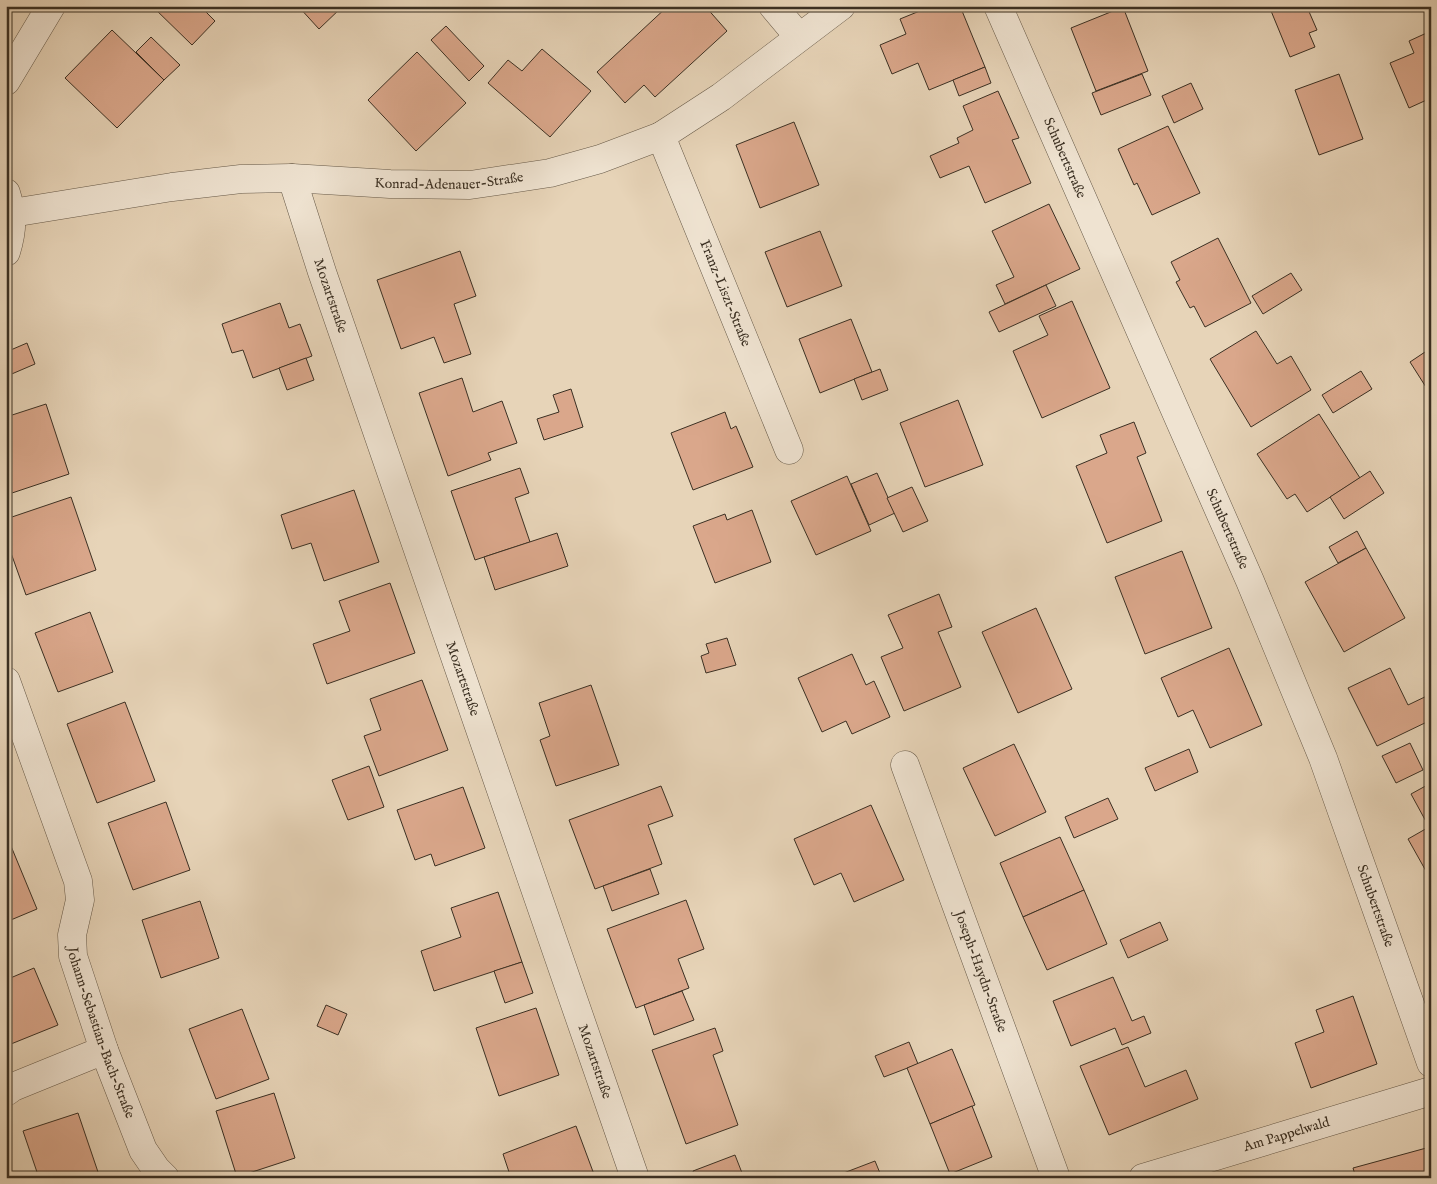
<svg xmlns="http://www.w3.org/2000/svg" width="1437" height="1184" font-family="'IM FELL English',serif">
	<rect width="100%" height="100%" fill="#e7d4b8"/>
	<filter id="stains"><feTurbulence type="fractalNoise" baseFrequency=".004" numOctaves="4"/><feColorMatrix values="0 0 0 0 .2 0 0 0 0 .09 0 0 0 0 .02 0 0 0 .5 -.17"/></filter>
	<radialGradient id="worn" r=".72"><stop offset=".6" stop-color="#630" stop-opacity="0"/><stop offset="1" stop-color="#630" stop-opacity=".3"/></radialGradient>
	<!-- building -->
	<g fill="#daa78b" stroke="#3b3023">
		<path d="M152 6H210L205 11 215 21 192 45Z"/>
		<path d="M298 6H343L319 29Z"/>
		<path d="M668 6H705L727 31 655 97 644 85 625 103 597 72Z"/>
		<path d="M932 6H960L985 67 929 90 918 63 892 74 880 45 906 34 900 19Z"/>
		<path d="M1269 6H1308L1307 7 1317 30 1309 33 1315 47 1290 57Z"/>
		<path d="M1123 7 1148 71 1096 91 1071 28Z"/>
		<path d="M446 26 484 66 469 81 431 40Z"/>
		<path d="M112 30 164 80 117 128 65 78Z"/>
		<path d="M1431 31V98L1409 108 1390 63 1414 53 1409 41Z"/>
		<path d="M151 37 180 65 164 80 136 52Z"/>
		<path d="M542 49 591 91 550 137 488 83 508 60 522 71Z"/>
		<path d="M417 52 466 103 416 151 368 100Z"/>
		<path d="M985 67 991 83 959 96 953 80Z"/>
		<path d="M1142 74 1151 95 1101 115 1092 93Z"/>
		<path d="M1339 74 1363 139 1319 155 1295 90Z"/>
		<path d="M1191 83 1203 109 1174 123 1162 96Z"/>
		<path d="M998 91 1019 138 1012 140 1031 183 985 203 969 166 940 178 930 156 959 143 957 138 973 130 963 106Z"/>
		<path d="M794 122 819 185 760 208 736 145Z"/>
		<path d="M1168 126 1200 193 1152 215 1137 183 1134 185 1118 149Z"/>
		<path d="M1049 204 1080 269 1005 304 996 285 1014 277 992 231Z"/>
		<path d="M820 231 842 286 787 307 765 252Z"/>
		<path d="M1218 238 1251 303 1205 327 1194 306 1190 308 1176 282 1180 280 1171 262Z"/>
		<path d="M460 251 476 296 454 304 471 354 444 363 434 337 401 349 377 280Z"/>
		<path d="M1291 273 1302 290 1263 314 1252 296Z"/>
		<path d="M1046 285 1056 306 999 332 989 312Z"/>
		<path d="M1072 301 1110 388 1042 418 1013 351 1048 335 1039 316Z"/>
		<path d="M280 303 289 328 300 324 312 356 253 378 243 350 232 353 222 324Z"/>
		<path d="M851 319 872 372 820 393 799 339Z"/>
		<path d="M1256 331 1277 364 1291 356 1311 390 1251 427 1210 359Z"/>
		<path d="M27 343 35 364 7 376 6 352Z"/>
		<path d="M1431 348V395L1410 362Z"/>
		<path d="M306 358 314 380 287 390 279 368Z"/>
		<path d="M880 369 888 390 862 400 854 379Z"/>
		<path d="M1361 371 1372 389 1333 413 1322 395Z"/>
		<path d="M462 378 473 412 502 401 517 443 488 453 491 460 448 476 419 393Z"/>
		<path d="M571 389 583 427 544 440 537 419 559 412 553 395Z"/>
		<path d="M958 400 983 465 925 487 900 423Z"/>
		<path d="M46 404 69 474 9 494 6 484V417Z"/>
		<path d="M725 412 731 429 736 426 753 467 693 490 671 433Z"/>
		<path d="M1319 414 1360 478 1307 512 1295 494 1287 499 1257 454Z"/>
		<path d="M1134 422 1146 453 1137 457 1162 521 1107 543 1076 466 1107 453 1100 435Z"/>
		<path d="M520 468 529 493 515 498 530 542 475 560 451 491Z"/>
		<path d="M1370 471 1384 493 1344 519 1330 497Z"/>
		<path d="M877 473 895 513 869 525 851 484Z"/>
		<path d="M847 476 871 531 816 555 791 501Z"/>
		<path d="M912 487 928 521 903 532 887 498Z"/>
		<path d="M354 490 379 562 324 581 311 543 292 549 281 515Z"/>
		<path d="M71 497 96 570 26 595 6 539V519Z"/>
		<path d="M752 510 771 562 715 583 693 526 725 514 727 520Z"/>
		<path d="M1357 531 1366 548 1338 563 1329 547Z"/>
		<path d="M557 533 568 566 495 590 484 557Z"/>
		<path d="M1366 548 1405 618 1344 652 1305 582Z"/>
		<path d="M1182 551 1212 628 1145 654 1115 577Z"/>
		<path d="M390 583 415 653 327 684 313 644 350 631 339 601Z"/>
		<path d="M939 594 952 627 938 632 961 687 904 711 881 657 903 648 888 615Z"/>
		<path d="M1036 608 1072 689 1018 713 982 632Z"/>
		<path d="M90 612 113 672 58 692 35 633Z"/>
		<path d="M727 638 736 665 706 673 701 656 709 653 706 644Z"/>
		<path d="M1229 648 1262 725 1210 748 1193 710 1178 717 1161 678Z"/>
		<path d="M852 654 866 685 874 681 890 717 852 734 846 721 822 732 798 678Z"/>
		<path d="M1390 668 1408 705 1431 694V720L1377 746 1348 688Z"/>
		<path d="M422 680 448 750 379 776 364 736 381 730 370 699Z"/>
		<path d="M591 685 619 765 556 786 540 740 550 736 539 703Z"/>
		<path d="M125 702 155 781 97 803 67 724Z"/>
		<path d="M1410 743 1423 770 1396 783 1382 756Z"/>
		<path d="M1014 744 1046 812 995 836 963 768Z"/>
		<path d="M1189 749 1198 772 1155 791 1145 768Z"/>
		<path d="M369 766 384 807 348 820 332 780Z"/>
		<path d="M1431 783V880L1408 839 1429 827 1411 794Z"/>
		<path d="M661 786 673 816 648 825 662 864 595 889 569 820Z"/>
		<path d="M463 787 485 848 435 866 431 854 415 860 397 810Z"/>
		<path d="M1108 798 1118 819 1074 838 1065 817Z"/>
		<path d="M166 802 190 870 133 890 108 823Z"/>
		<path d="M871 805 904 880 854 902 841 873 814 885 794 839Z"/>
		<path d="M6 834 37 909 6 922Z"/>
		<path d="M1060 837 1084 890 1023 917 1000 863Z"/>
		<path d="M650 869 659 894 612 911 603 886Z"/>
		<path d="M1084 890 1107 944 1047 970 1023 917Z"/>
		<path d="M498 892 522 962 434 991 421 951 461 937 451 908Z"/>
		<path d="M686 900 704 949 678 959 689 988 636 1008 607 929Z"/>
		<path d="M200 901 219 958 161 978 142 920Z"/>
		<path d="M1160 922 1168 940 1128 958 1120 940Z"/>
		<path d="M522 962 533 993 505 1003 494 971Z"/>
		<path d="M34 968 58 1025 6 1046V988L11 986 8 979Z"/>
		<path d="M1113 977 1132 1021 1144 1016 1151 1033 1122 1045 1115 1028 1071 1046 1053 1001Z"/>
		<path d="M682 991 694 1020 654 1035 644 1005Z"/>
		<path d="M1353 996 1377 1064 1311 1088 1295 1043 1324 1032 1316 1010Z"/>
		<path d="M326 1005 347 1014 338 1035 317 1026Z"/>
		<path d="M536 1008 559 1075 499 1096 476 1028Z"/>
		<path d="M242 1009 269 1079 216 1099 189 1029Z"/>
		<path d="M715 1028 723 1051 713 1055 738 1125 686 1144 652 1050Z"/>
		<path d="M909 1042 918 1064 884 1077 875 1056Z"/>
		<path d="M1128 1047 1145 1087 1186 1070 1198 1099 1109 1135 1080 1066Z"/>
		<path d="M952 1049 975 1105 930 1124 907 1068Z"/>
		<path d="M274 1093 295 1158 237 1177 216 1111Z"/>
		<path d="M972 1106 992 1157 950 1174 930 1124Z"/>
		<path d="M78 1113 99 1175 90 1178H39L23 1131Z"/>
		<path d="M576 1126 595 1177 511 1178 503 1154Z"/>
		<path d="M1430 1147 1431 1178H1356L1353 1168Z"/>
		<path d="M735 1155 744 1178H695L693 1171Z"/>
		<path d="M875 1161 882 1178H843L841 1174Z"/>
	</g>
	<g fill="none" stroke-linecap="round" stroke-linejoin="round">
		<!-- street casing -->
		<g stroke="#665948" stroke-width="29">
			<g id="street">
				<path d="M773 6 799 37"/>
				<path id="s1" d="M998 6 1250 581 1323 758 1431 1063"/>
				<path d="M6 81 51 6"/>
				<path id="s2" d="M661 136 789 450"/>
				<path id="s3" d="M292 178 322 272 635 1178"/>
				<path d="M6 193C13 215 13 229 6 252"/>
				<path id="s4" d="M12 213 172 187 241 179 292 178 390 184 470 185 550 173 600 159 661 136 721 97 841 6"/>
				<path id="s5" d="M6 681 78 881 80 900 72 935 73 956 104 1050 143 1150 156 1169 165 1178"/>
				<path id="s6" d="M905 765 1056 1178"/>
				<path d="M6 1092 13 1087 104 1050"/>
				<path id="s7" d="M1143 1178 1431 1091"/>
			</g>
		</g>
		<!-- street -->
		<use href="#street" stroke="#efe3d1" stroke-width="28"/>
	</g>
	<g text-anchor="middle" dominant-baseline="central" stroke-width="4.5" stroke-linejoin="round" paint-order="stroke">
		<!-- street labels -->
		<g font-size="14" fill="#3b3023" stroke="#efe3d1">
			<text stroke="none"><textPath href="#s1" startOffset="166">Schubertstraße</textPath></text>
			<text stroke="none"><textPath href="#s4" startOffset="440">Konrad-Adenauer-Straße</textPath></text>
			<text stroke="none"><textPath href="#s2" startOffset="170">Franz-Liszt-Straße</textPath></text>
			<text stroke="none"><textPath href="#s3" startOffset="124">Mozartstraße</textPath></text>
			<text stroke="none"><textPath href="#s1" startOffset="571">Schubertstraße</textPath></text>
			<text stroke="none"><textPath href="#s3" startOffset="529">Mozartstraße</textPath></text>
			<text stroke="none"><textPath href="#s1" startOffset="976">Schubertstraße</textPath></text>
			<text stroke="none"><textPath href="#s6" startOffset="220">Joseph-Haydn-Straße</textPath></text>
			<text stroke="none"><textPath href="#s5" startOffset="370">Johann-Sebastian-Bach-Straße</textPath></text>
			<text stroke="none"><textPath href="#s3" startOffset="934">Mozartstraße</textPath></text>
			<text stroke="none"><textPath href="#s7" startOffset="150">Am Pappelwald</textPath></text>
		</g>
	</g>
	<!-- margin -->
	<rect width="1437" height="1184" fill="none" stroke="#e7d4b8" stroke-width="25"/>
	<rect x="8" y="8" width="1422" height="1169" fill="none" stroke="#3b3023" stroke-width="2.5"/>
	<rect x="12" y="12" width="1412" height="1159" fill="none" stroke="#3b3023"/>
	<rect width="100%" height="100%" filter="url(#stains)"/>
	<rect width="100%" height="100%" fill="url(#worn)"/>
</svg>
